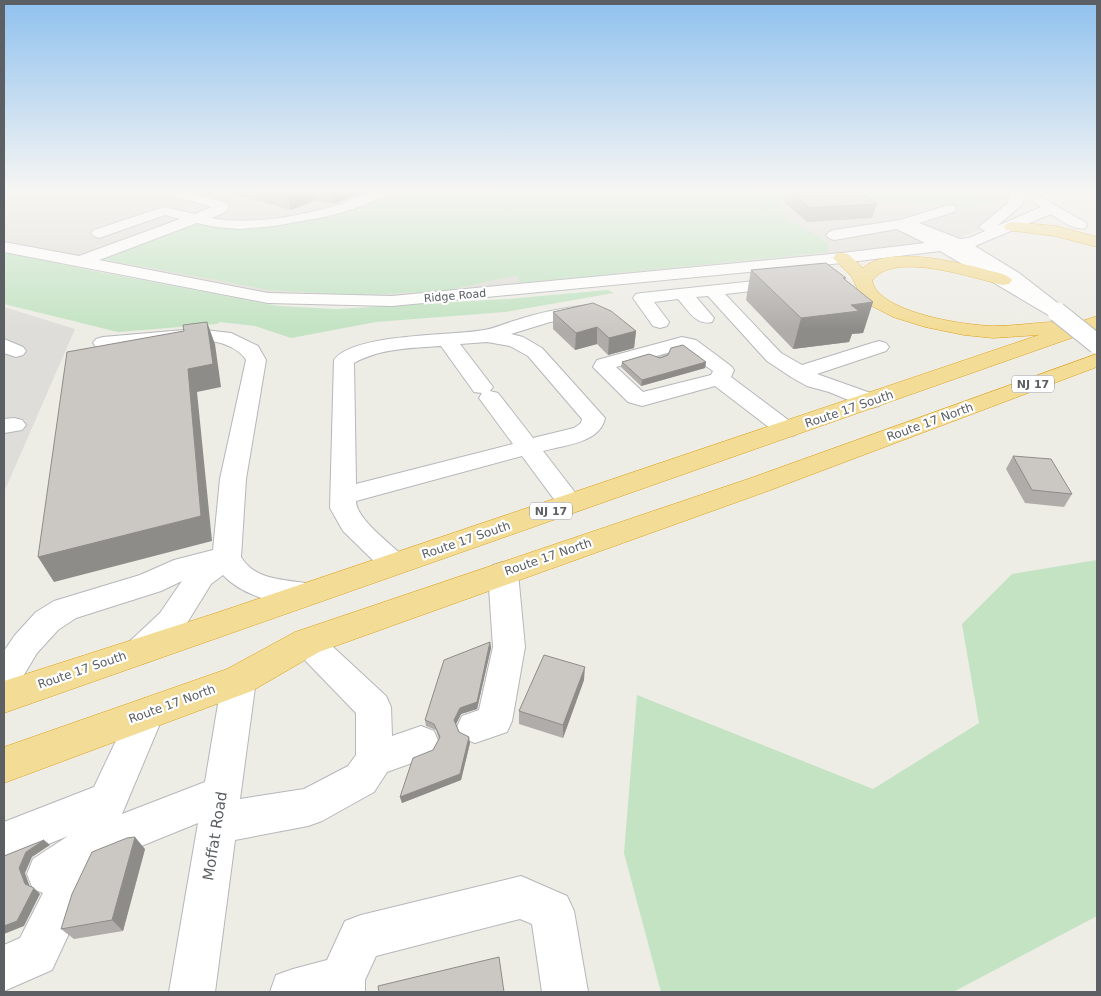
<svg xmlns="http://www.w3.org/2000/svg" width="1101" height="996" font-family="'DejaVu Sans',sans-serif">
	<rect width="100%" height="100%" fill="#edece5"/>
	<!-- industrial -->
	<path fill="#dfddd9" d="M4 307 75 329 4 492Z"/>
	<!-- education -->
	<path fill="#e0ddd6" d="M4 190H1018L1017 199 986 227 964 236 910 251 435 298 306 300 4 247Z"/>
	<!-- green -->
	<g fill="#c3e3c3">
		<path d="M414 190H984L983 196 1001 200 974 207 965 208 929 204 860 202 789 195 783 198 779 204 790 221 828 243V252L520 283 517 275 445 291 357 295 271 290 101 259 195 223 236 228H258L294 222 340 215 393 195Z"/>
		<path d="M4 252 89 270 278 306 336 309 507 299 608 290 614 293 505 312 376 322 291 338 255 326 220 322 217 324 118 332 4 304Z"/>
		<path d="M1097 560V916L953 992H661L624 853 637 695 873 789 979 723 962 624 1012 574Z"/>
	</g>
	<g fill="none" stroke-linecap="round" stroke-linejoin="round">
		<!-- minor-tunnel -->
		<path stroke="#c9c9c5" stroke-width="19" stroke-dasharray="19 10" stroke-linecap="butt" d="M659 356 681 375"/>
		<!-- minor casing -->
		<g stroke="#b5b7ba" stroke-width="2">
			<g id="minor">
				<path d="M160 190H182L227 203 229 206 226 212 211 218C250 226 305 215 342 204 353 200 363 193 374 190 380 189 387 190 394 190L392 193 354 209 324 217 274 226 240 229 216 227 197 223 99 260 268 293 392 296 842 253 925 243 897 229 834 240 829 238 826 235 829 232 834 230 900 220 949 205 954 206 956 209 954 212 919 223 960 239 969 238 985 231 979 227 1008 203 1011 190H1025L1022 205 997 226 1041 207 1030 199 1037 195 1085 222 1087 225 1085 228C1073 231 1061 220 1051 214L975 246 1019 273 1064 308 1066 312 1064 316 1057 318 1050 316 940 251 842 263 392 306 268 303 4 252V242L79 256 180 219 165 215 99 238 94 236 91 233 94 230 164 207 195 214 212 207 162 193Z"/>
				<path d="M783 278 789 279 792 283 789 287 725 294 781 353 802 365 872 343 879 341 886 343 889 347 886 351 817 374 879 396 882 401 879 406 871 408 863 406 829 392 807 386 791 377 767 361 708 296 696 297 714 318 712 322C696 326 688 310 678 299L654 302 669 322 667 326 660 328 653 326 633 298 636 294 642 293Z"/>
				<path d="M588 305 595 307 597 311 595 315 550 322 511 334 523 337 542 348 605 418C600 443 565 445 543 451L584 504 580 510 571 513 562 510 522 456 356 501C356 519 391 544 404 557L408 564 404 571 394 575 384 571 343 531 330 508 334 360C353 333 452 336 484 330 495 328 506 323 517 320 540 312 564 308 588 305ZM487 342 510 346 528 356 582 419 581 423 574 428 533 438 498 393 490 391 493 387 460 344ZM441 346 474 392 482 393 479 398 513 444 356 484 354 363C381 348 412 348 441 346Z"/>
				<path d="M196 329 231 333 258 346 266 360 246 479 241 557C257 584 293 578 318 586L322 594 318 602C290 611 242 596 223 575L211 584 182 631 153 660 141 664 129 660 125 651 129 642 160 613 182 581 161 591 76 618 58 630 37 653 16 688 4 692V651L15 635 36 612 54 601 140 575 174 560 213 550 220 479 246 360C242 352 230 346 221 343 197 336 130 347 103 349L96 347 93 343 96 339 103 337Z"/>
				<path d="M682 337 696 340 731 366 734 370 731 377 795 425 799 430 795 435 787 437 779 435 715 386 642 406 628 402 593 367 597 360ZM682 349 713 371 711 375 643 392 616 367Z"/>
				<path d="M4 339 23 347 26 351 23 355 16 357 4 353Z"/>
				<path d="M14 418 22 420 26 425 22 430 4 433V419Z"/>
				<path d="M503 562 513 565 518 573 525 647 512 721 507 732 475 743 462 738 457 727 462 716 479 710 493 647 488 573 493 565Z"/>
				<path d="M307 629 318 633 386 696 391 707 392 736 421 726 434 731 439 743 434 755 387 772 374 792 322 821 308 826 235 840 215 992H169L198 823 102 862 52 970 4 991V945L20 938 43 893 33 889 27 874 33 859 68 836 4 862V822L94 787 134 703 146 698 158 703 164 714 122 814 205 782 222 680 227 670 239 666 251 670 256 680 240 799 304 789 348 766 356 755V713L296 651 291 642 296 633Z"/>
				<path d="M521 876 567 896 574 911 588 992H542L532 924 520 919 376 956 365 980V992H270L276 975 293 969 327 960 345 921 361 915Z"/>
			</g>
		</g>
		<!-- highway casing -->
		<g stroke="#dda015" stroke-width="1">
			<g id="highway">
				<path d="M1012 222 1056 226 1097 237V247L1055 236 1006 230 1004 227 1006 224Z"/>
				<path d="M842 253 848 254 863 268C888 245 955 262 984 269 992 272 1007 273 1012 280L1009 284 1003 285C973 278 892 250 872 281 874 286 876 291 880 294 902 315 963 325 993 326 1013 326 1032 323 1051 322L1058 324 1061 328 1097 316V329L4 713V681L216 613 1039 335 993 338 964 335 925 327 893 317 868 304 859 292 852 277 833 258 836 254Z"/>
				<path d="M1097 354V367L768 491 319 652 252 691 4 783V747L227 669 295 632 748 479Z"/>
			</g>
		</g>
		<!-- minor -->
		<use href="#minor" fill="#fff" fill-rule="evenodd"/>
		<!-- highway -->
		<use href="#highway" fill="#f3dc96" fill-rule="evenodd"/>
		<!-- minor-bridge casing -->
		<g stroke="#b5b7ba" stroke-width="21" stroke-linecap="butt">
			<path id="minor-bridge" d="M1057 312 1097 344"/>
		</g>
		<!-- minor-bridge -->
		<use href="#minor-bridge" stroke="#fff" stroke-width="19"/>
	</g>
	<!-- wall -->
	<g fill="#afaca9">
		<path d="M220 190H371L333 204 316 200 291 210Z"/>
		<path d="M786 190H857L877 204 872 218 807 222 784 202Z"/>
		<path d="M751 270 846 278 845 280 873 302 863 333 852 334 849 342 793 349 746 300Z"/>
		<path d="M553 312 636 331 634 348 608 355 597 344 575 350 553 329Z"/>
		<path d="M660 358 706 362 705 368 641 386 621 367 622 362Z"/>
		<path d="M1013 456 1072 494 1064 507 1025 503 1006 469Z"/>
		<path d="M490 642 491 648 477 709 461 714 456 724 459 732 470 743 461 780 402 803 400 797 433 750 439 739 436 730 426 726 425 720Z"/>
		<path d="M584 680 563 738 519 724V711Z"/>
		<path d="M145 849 123 931 74 939 61 929Z"/>
	</g>
	<!-- shaded-wall -->
	<g fill="#8e8c89">
		<path d="M303 190H314L316 200 291 210 288 196Z"/>
		<path d="M332 190H371L333 204 331 191Z"/>
		<path d="M873 302 863 333 852 334 849 342 793 349 801 318 851 305Z"/>
		<path d="M207 322 215 344 221 387 197 392 212 541 54 582 38 557 188 369Z"/>
		<path d="M597 327V344L575 350 576 333Z"/>
		<path d="M636 331 634 348 608 355 609 338Z"/>
		<path d="M706 362 705 368 641 386 642 380Z"/>
		<path d="M490 642 491 648 477 709 461 714 455 726 454 720Z"/>
		<path d="M585 667 584 680 563 738V725Z"/>
		<path d="M469 737 470 743 461 780 402 803 400 797Z"/>
		<path d="M135 837 145 849 123 931 112 920Z"/>
		<path d="M44 840 50 845 32 857 25 873 31 890 25 884 19 868 26 852Z"/>
		<path d="M34 888 40 894 24 926 4 934V926Z"/>
	</g>
	<!-- building -->
	<g fill="#cbc8c4" stroke="#8e8c89">
		<path d="M266 190H303L288 196Z"/>
		<path d="M789 190H857L877 204 810 208Z"/>
		<path d="M826 263 846 278H843L873 302 851 305 859 311 801 318 751 270Z"/>
		<path d="M593 303 611 311 636 331 609 338 597 327 576 333 553 312Z"/>
		<path d="M207 322 213 364 188 369 201 516 38 557 67 352 184 331 183 325Z"/>
		<path d="M683 345 706 362 642 380 622 362 649 354 660 358 668 355 671 348Z"/>
		<path d="M1013 456 1051 459 1072 494 1032 490Z"/>
		<path d="M490 642 477 702 460 708 454 720 459 732 469 737 460 774 400 797 413 758 433 750 440 737 434 724 425 720 444 660Z"/>
		<path d="M544 655 585 667 563 725 519 711Z"/>
		<path d="M135 837 112 920 61 929 72 894 92 852 127 838Z"/>
		<path d="M44 840 26 852 19 868 25 884 34 888 17 921 4 926V856Z"/>
		<path d="M499 957 504 992H379L378 986Z"/>
	</g>
	<!-- sky -->
	<linearGradient id="sky" x2="0" y2="1"><stop stop-color="#8fc1ee"/><stop offset="0.58" stop-color="#f7f6f3"/><stop offset="1" stop-color="#f7f6f3" stop-opacity="0"/></linearGradient>
	<rect width="1101" height="330" fill="url(#sky)"/>
	<g text-anchor="middle" dominant-baseline="central" stroke-width="4.5" stroke-linejoin="round" paint-order="stroke">
		<!-- far-street labels -->
		<g font-size="11" fill="#5c6064" stroke="#fff">
			<text transform="translate(455 296) rotate(-5)">Ridge Road</text>
		</g>
		<!-- shield labels -->
		<g fill="#fff" stroke="#8d9092" stroke-width="1">
			<rect x="1012" y="375.5" width="42" height="17" rx="4"/>
			<rect x="530" y="502.5" width="42" height="17" rx="4"/>
		</g>
		<g font-size="11" font-weight="bold" fill="#5c6064">
			<text x="1033" y="384">NJ 17</text>
			<text x="551" y="511">NJ 17</text>
		</g>
		<!-- street labels -->
		<g font-size="12" fill="#5c6064" stroke="#fff">
			<text transform="translate(849 409) rotate(-19)">Route 17 South</text>
			<text transform="translate(930 422) rotate(-20)">Route 17 North</text>
			<text transform="translate(466 540) rotate(-19)">Route 17 South</text>
			<text transform="translate(548 557) rotate(-19)">Route 17 North</text>
			<text transform="translate(82 670) rotate(-19)">Route 17 South</text>
			<text transform="translate(172 704) rotate(-20)">Route 17 North</text>
		</g>
		<!-- near-street labels -->
		<g font-size="15" fill="#5c6064" stroke="#fff">
			<text transform="translate(215 836) rotate(-81)">Moffat Road</text>
		</g>
	</g>
	<!-- border -->
	<rect width="1101" height="996" fill="none" stroke="#5c6064" stroke-width="10"/>
</svg>
